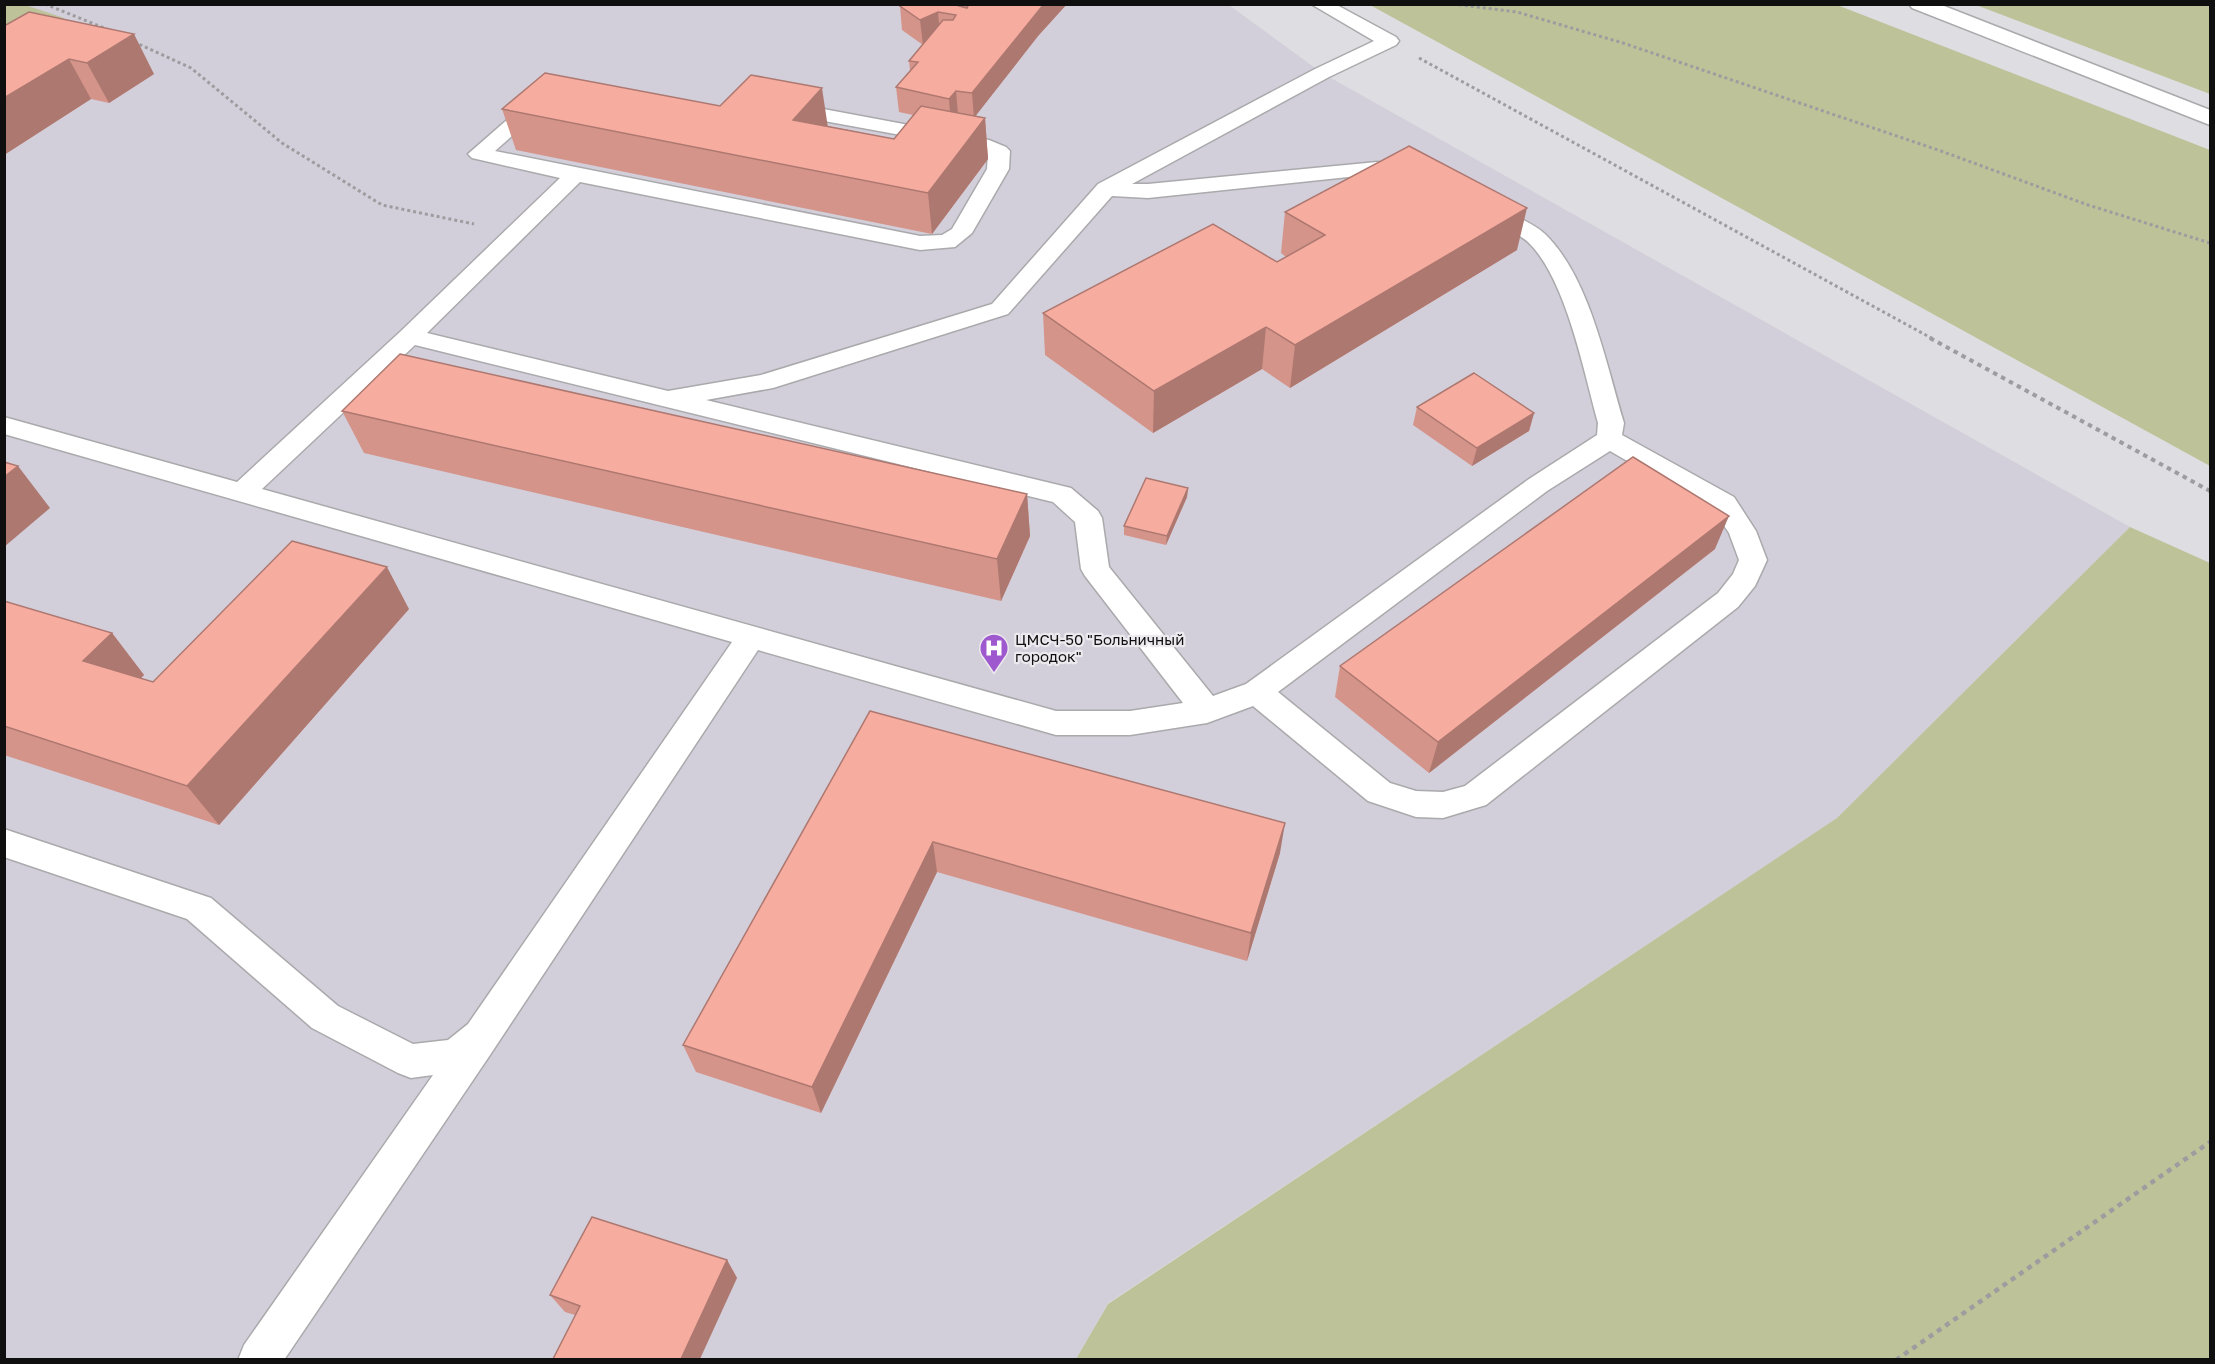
<svg xmlns="http://www.w3.org/2000/svg" width="2215" height="1364" font-family="'Golos Text',sans-serif">
	<rect width="100%" height="100%" fill="#dedde1"/>
	<!-- built -->
	<path fill="#d3cfda" d="M5 5H1229L1322 73 2130 527 1837 818 1108 1303 1076 1359 5 1360Z"/>
	<!-- green -->
	<g fill="#bec299">
		<path d="M5 5H25L64 18 5 60Z"/>
		<path d="M1370 5H1837L2210 150V466Z"/>
		<path d="M1976 5H2210V94Z"/>
		<path d="M2130 527 2210 563V1359H1076L1108 1304 1837 818Z"/>
	</g>
	<g fill="none" stroke-linecap="round" stroke-linejoin="round">
		<!-- service casing -->
		<g stroke="#aaa9ac" stroke-width="3">
			<path id="service" d="M1311 4H1335L1396 37 1399 41 1396 45 1329 77 1132 184H1148L1377 162 1414 167 1417 172 1414 177 1406 178 1377 174 1148 198 1112 196 1008 314 773 388 706 400 1071 488 1098 511 1102 518 1109 567 1213 696 1246 684 1529 479 1597 435 1598 423C1584 373 1566 278 1528 242 1514 230 1495 223 1479 215L1476 210 1479 205C1492 202 1502 209 1513 215 1524 220 1536 226 1545 234 1590 278 1606 364 1624 423L1622 435 1734 497 1756 531 1767 560 1755 586 1738 607 1486 805 1443 818 1416 817 1368 801 1253 706 1207 723 1130 735H1056L758 650 490 1055 284 1360H238L244 1345 433 1075 411 1078 398 1073 312 1028 187 919 4 857V829L211 898 338 1006 413 1044 448 1040 468 1024 732 642 4 434V417L237 482 401 331 560 178 472 158 468 154 532 98H546L549 102 546 106 495 151 920 236 942 235 952 229 987 169 988 154 977 149 786 114 779 112 776 108 779 104 786 102 989 140 1006 147 1010 151 1009 169 972 233 955 247 920 250 580 182 427 333 668 391 761 375 992 304 1098 184 1315 69 1374 41ZM415 345 1053 502 1075 522 1081 569 1085 576 1183 703 1130 711H1056L262 489ZM1610 451 1714 511 1729 533 1739 560 1733 574 1718 593 1465 786 1443 792 1416 791 1390 783 1278 692 1547 491Z"/>
		</g>
		<!-- minor casing -->
		<g stroke="#aaa9ac" stroke-width="3">
			<path id="minor" d="M1909 4H1939L2210 110V125L1912 8Z"/>
		</g>
		<!-- path-far2 -->
		<g stroke="#9d9c9f" stroke-width="3" stroke-dasharray="3 3" stroke-linecap="butt">
			<path d="M45 4 109 30"/>
			<path d="M1453 4 1517 12 1623 43 1941 151 2088 205 2210 243"/>
			<path d="M134 42 191 68 282 143 382 205 474 224"/>
			<path d="M1419 58 1933 339"/>
		</g>
		<!-- path-far1 -->
		<path stroke="#9d9c9f" stroke-width="4" stroke-dasharray="4.5 4.5" stroke-linecap="butt" d="M1930 338 2210 491"/>
		<!-- path -->
		<path stroke="#9d9c9f" stroke-width="4.5" stroke-dasharray="5 5" stroke-linecap="butt" d="M1896 1360 2210 1142"/>
		<!-- service -->
		<use href="#service" fill="#fff" fill-rule="evenodd"/>
		<!-- minor -->
		<use href="#minor" fill="#fff" fill-rule="evenodd"/>
	</g>
	<!-- wall -->
	<g fill="#d4948a">
		<path d="M961 4H1067L1038 36 975 116 985 118 988 159 932 234 516 150 502 109 828 126 894 139 913 115 899 112 896 87 910 71 909 61 923 45 902 30 900 6H961Z"/>
		<path d="M4 26 154 74 109 103 91 99 4 155Z"/>
		<path d="M1285 212 1517 250 1290 388 1262 369 1153 433 1045 355 1043 313 1277 262 1286 257 1281 253Z"/>
		<path d="M1417 407 1534 413 1529 431 1472 466 1413 425Z"/>
		<path d="M342 411 1027 494 1030 536 1001 601 364 453Z"/>
		<path d="M1188 488 1187 497 1166 545 1124 535V526Z"/>
		<path d="M1715 549 1429 773 1335 697 1340 666Z"/>
		<path d="M4 601 112 633 144 675 140 679 153 682 409 609 219 825 4 755Z"/>
		<path d="M870 711 1280 853 1247 961 937 872 821 1113 696 1072 683 1045Z"/>
		<path d="M727 1260 737 1278 575 1315 565 1312 550 1295Z"/>
	</g>
	<!-- shaded-wall -->
	<g fill="#ad7870">
		<path d="M1044 4H1067L1038 36 974 118 972 93Z"/>
		<path d="M938 12 940 36 923 45 920 20Z"/>
		<path d="M134 34 154 74 109 103 87 63Z"/>
		<path d="M69 59 91 99 4 155V98Z"/>
		<path d="M822 88 828 128 793 120Z"/>
		<path d="M956 91 958 115 951 124 949 99Z"/>
		<path d="M985 118 988 159 932 234 928 193Z"/>
		<path d="M1527 208 1517 250 1290 388 1295 345Z"/>
		<path d="M1266 327 1262 369 1153 433 1154 391Z"/>
		<path d="M1534 413 1529 431 1472 466 1477 448Z"/>
		<path d="M18 466 50 508 4 547V477Z"/>
		<path d="M1188 488 1187 497 1166 545 1167 536Z"/>
		<path d="M1027 494 1030 536 1001 601 997 559Z"/>
		<path d="M1729 516 1715 549 1429 773 1438 742Z"/>
		<path d="M387 567 409 609 219 825 187 786Z"/>
		<path d="M112 633 144 675 116 702 83 661Z"/>
		<path d="M1285 823 1280 853 1247 961 1251 933Z"/>
		<path d="M933 842 937 872 821 1113 812 1087Z"/>
		<path d="M727 1260 737 1278 700 1359H681Z"/>
	</g>
	<!-- building -->
	<g fill="#f7aca0" stroke="#ad7870" stroke-width="1.5">
		<path d="M904 4H952L967 8 969 4H1044L972 93 956 91 949 99 896 87 918 62 909 61 943 20H953L956 15 938 12 920 20 900 6Z"/>
		<path d="M29 12 134 34 87 63 69 59 4 98V26Z"/>
		<path d="M545 73 720 106 751 75 822 88 793 120 894 139 921 106 985 118 928 193 502 109Z"/>
		<path d="M1409 146 1527 208 1295 345 1266 327 1154 391 1043 313 1213 224 1277 262 1325 235 1285 212Z"/>
		<path d="M400 354 1027 494 997 559 342 411Z"/>
		<path d="M1474 373 1534 413 1477 448 1417 407Z"/>
		<path d="M1633 457 1729 516 1438 742 1340 666Z"/>
		<path d="M4 462 18 466 4 477Z"/>
		<path d="M1146 478 1188 488 1167 536 1124 526Z"/>
		<path d="M292 541 387 567 187 786 4 726V601L112 633 83 661 153 682Z"/>
		<path d="M870 711 1285 823 1251 933 933 842 812 1087 683 1045Z"/>
		<path d="M592 1217 727 1260 681 1359H553L580 1306 550 1295Z"/>
	</g>
	<!-- icons -->
	<defs>
		<g id="hospital-pin" transform="scale(1.5)"><path d="M0 17L-7.5 6A9.5 9.5 0 1 1 7.5 6Z" fill="#9f59ce" stroke="#eceaee"/><path d="M-5-5h3v3.5h4V-5h3V5h-3V1.5h-4V5h-3Z" fill="#fff"/></g>
	</defs>
	<g fill-rule="evenodd">
		<use href="#hospital-pin" x="994" y="648"/>
	</g>
	<g text-anchor="middle" dominant-baseline="central" stroke-width="4.5" stroke-linejoin="round" paint-order="stroke">
		<!-- poi labels -->
		<g font-size="15" fill="#0f0f10" stroke="#eceaee" text-anchor="start">
			<text x="1015" y="639">ЦМСЧ-50 "Больничный<tspan x="1015" dy="17">городок"</tspan></text>
		</g>
	</g>
	<!-- border -->
	<rect width="2215" height="1364" fill="none" stroke="#0f0f10" stroke-width="12"/>
</svg>
